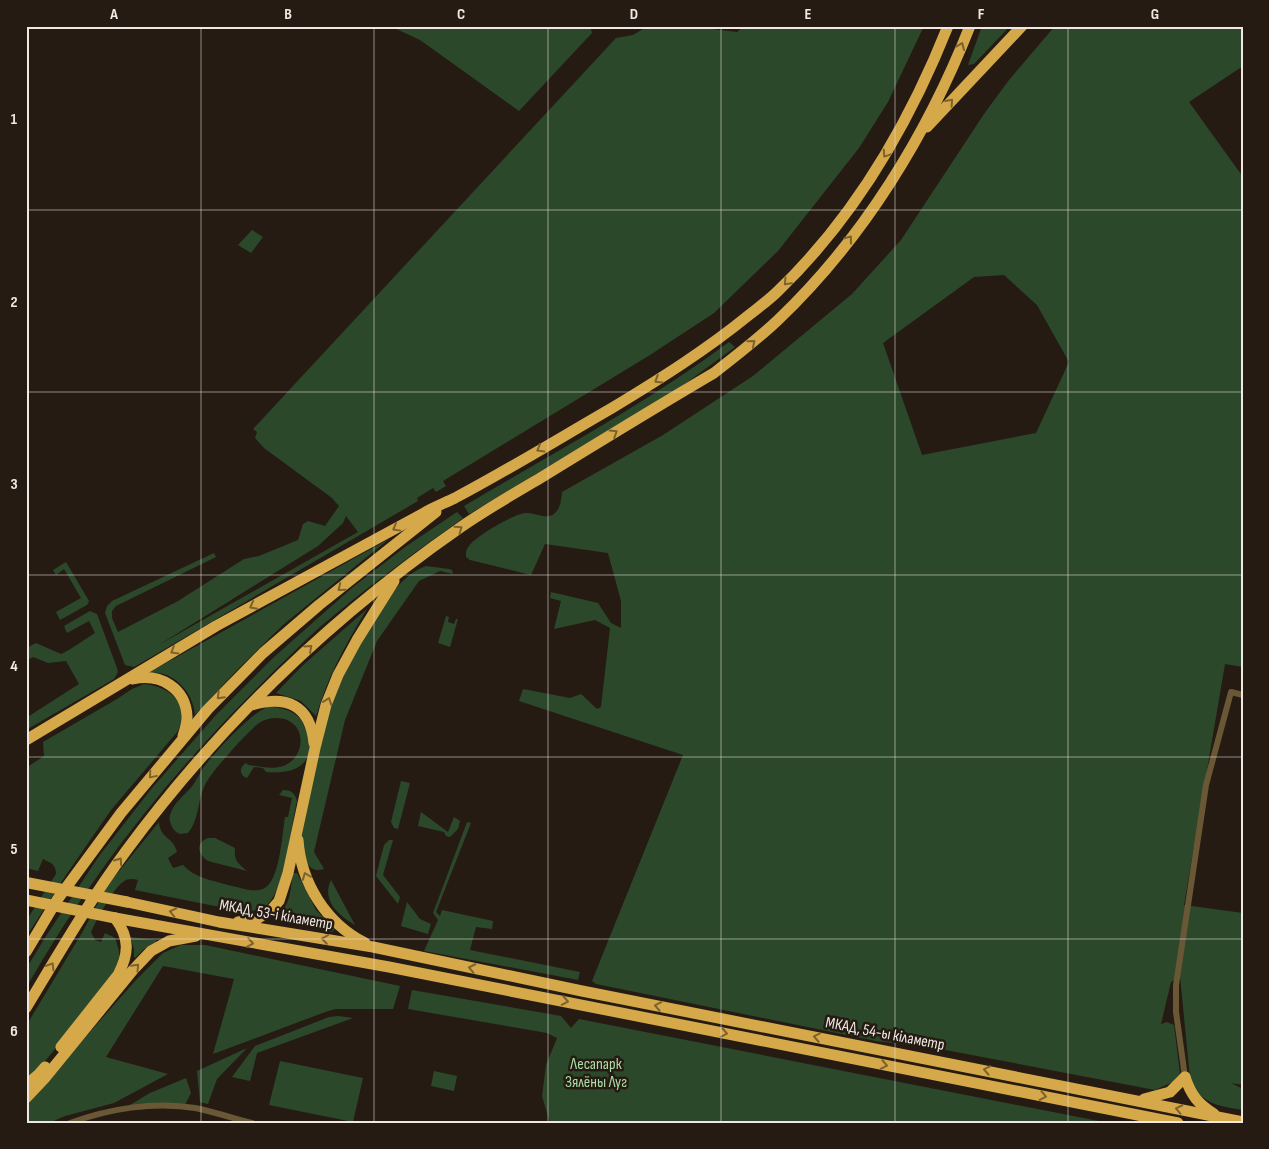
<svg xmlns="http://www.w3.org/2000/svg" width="1269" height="1149" font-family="'Sofia Sans Condensed',sans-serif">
	<rect width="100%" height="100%" fill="#251b13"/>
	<!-- green -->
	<g fill="#2c482b" fill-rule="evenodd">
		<path d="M390 26H590L592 33 519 111 420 40Z"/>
		<path d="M648 26H688L737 32 744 26H924L888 102 859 148 778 251 714 313 650 355 443 481 446 486 436 492 433 488 417 498 418 501 134 667 125 665 105 613 107 606 112 601 214 553 216 557 116 606 112 611V618L118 632 178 601 244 559 259 556 298 540 303 524 308 521 325 526 339 506 332 498 264 448 255 438 257 432 253 429 616 38 633 35ZM346 516 358 532 157 646 318 546 343 523Z"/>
		<path d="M982 26H1010L974 64 968 65Z"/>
		<path d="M1055 26H1243V66L1189 102 1243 177V667L1225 664 1184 905 1243 913V1085L1231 1083 1243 1089V1110C1218 1106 1200 1104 1190 1078L1180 976 1171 982 1161 1024 1167 1022 1174 1025 1180 1074 1173 1082 1155 1090 935 1048 876 1041 596 984 592 981 683 755 519 701 523 689 570 698 581 694 597 709 601 707 610 628 595 620 554 629 561 601 550 598 551 592 598 603 611 623 621 628V601L608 553 545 544 531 575 470 560 466 557C466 553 466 549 469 546 474 537 514 514 525 513 534 512 546 520 554 514 561 508 561 500 562 492L663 435 753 376 852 294 901 240 984 114 1009 80ZM1004 275 1037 305 1069 362 1036 433 922 455 883 343 974 277Z"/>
		<path d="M252 230 263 237 251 253 238 245Z"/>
		<path d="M729 342 735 347 682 386 654 404 469 514 464 506C553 453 646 404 729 342Z"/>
		<path d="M457 512 463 518C414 553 366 588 321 626 299 646 277 668 256 689 166 779 89 877 26 988V969L46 936 99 856 152 788 215 716 274 657 353 587 405 547Z"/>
		<path d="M389 539 284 624 238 669 195 715C193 691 172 669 148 673Z"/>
		<path d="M66 562 89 601 87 605 60 620 56 612 81 598 64 569 56 575 53 570Z"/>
		<path d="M426 566 449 569 452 570 453 574 440 571 419 581 377 641 345 720 314 852 324 869C304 876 302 848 302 834 313 782 321 720 343 672 351 654 364 637 374 620 386 600 403 574 426 566Z"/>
		<path d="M367 609C345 645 328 676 316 716L301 701 276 693 302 666Z"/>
		<path d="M90 611 97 614 117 668 118 672 114 679 26 730V718L79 684 66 661 48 663 33 657 26 661V648L36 643 61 654C74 648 83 640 95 633L89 621 67 633 64 626Z"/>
		<path d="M446 616 449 617 448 622 454 624 456 619H458L450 647 438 643Z"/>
		<path d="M144 684C171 687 189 703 178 731L111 810 66 875 26 937V921L56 874C56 864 51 863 43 859L38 871 26 868V768L44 756 43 742 117 699 132 689Z"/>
		<path d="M267 707C276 707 285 708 293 713 301 717 303 724 306 731 319 764 294 775 266 772L263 768 254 767 247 778 243 776C239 770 241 767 246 763L248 765C259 766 272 770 283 766 302 760 308 731 289 721 280 716 267 718 259 723 248 731 212 771 206 783 197 799 200 819 188 833 187 833 181 834 180 834 173 832 168 821 170 815 173 803 186 794 193 785 197 779 200 773 203 768 215 752 249 715 267 707Z"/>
		<path d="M401 781 410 783 398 829 394 828 391 822Z"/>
		<path d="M283 790C291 790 295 793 297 801 291 826 285 889 267 905 261 910 252 911 245 912L135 890 138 880C132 879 128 878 123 882 113 888 96 921 91 932L95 940 101 942 105 933 115 938C117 944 120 951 119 957 116 981 53 1051 35 1073L26 1079V1026L83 931 107 886 159 822C160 839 173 836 177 852L168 858 173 868 183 865C195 878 211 880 228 885 239 887 252 893 263 889 280 882 282 834 285 817H288L292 798 279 795Z"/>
		<path d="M421 812 448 832 454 817 460 821 458 829 450 837 446 836 444 832 418 826Z"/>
		<path d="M467 822 471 823 436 912 440 916 442 910 493 921 492 929 476 927 470 950 580 972 578 980 424 951 438 920 433 913Z"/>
		<path d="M208 838H215L235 848C234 861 237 862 247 871L208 861C198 855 195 843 208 838Z"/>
		<path d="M389 840H393L383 875 400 897 398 904 376 876 384 845Z"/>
		<path d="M293 873H297L316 910 335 929 332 932 280 921C277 914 282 913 285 907 291 897 291 884 293 873Z"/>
		<path d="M331 880 355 925C339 916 321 900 331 880Z"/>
		<path d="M407 902 420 919 431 924 428 934 401 926Z"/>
		<path d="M130 937 156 940V943L144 949 135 958 134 957V949Z"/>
		<path d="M181 945H205L400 986 393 1009H336L328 1011 213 1054 234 979 163 966 106 1057 168 1074 114 1103 65 1116 49 1123H26V1104L136 980 163 953Z"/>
		<path d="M412 990 561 1016 571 1028 579 1019 1109 1123H550L542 1096 546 1065 557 1038 547 1033 408 1009Z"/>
		<path d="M338 1016 353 1018 257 1053 250 1081 232 1077 255 1046 329 1017Z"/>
		<path d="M247 1048 217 1079 208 1104 200 1102 197 1071Z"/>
		<path d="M280 1061 363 1078 353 1122 269 1105Z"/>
		<path d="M434 1071 457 1076 454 1091 431 1086Z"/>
		<path d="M186 1078 191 1093 185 1105H130L150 1093Z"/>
	</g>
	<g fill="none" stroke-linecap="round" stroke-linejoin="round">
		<!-- street -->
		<g stroke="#695735" stroke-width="6">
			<path d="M1185 1077 1176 1012V985L1206 785 1231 692 1243 695"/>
			<path d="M70 1123C108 1109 154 1101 195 1108 214 1112 233 1118 252 1123"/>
		</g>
		<!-- highway -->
		<g stroke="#d5a84a" stroke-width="11">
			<path d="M927 127 1022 26"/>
			<path d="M133 679C160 673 186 688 187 717 187 723 185 730 183 736"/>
			<path d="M251 705C287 695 310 705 314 743"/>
			<path d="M26 740 216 626 424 513C434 507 445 503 455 498 508 470 560 438 612 408 660 379 706 350 749 315 759 307 769 300 778 291 855 217 909 124 948 26"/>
			<path d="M298 840C301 883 326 923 365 943"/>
			<path d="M127 902 219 922 373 947 582 991 1243 1122"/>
			<path d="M115 918 389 967 1178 1123"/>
			<path d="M238 922 257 919 272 909 279 901 288 873 315 748 326 705 338 675 357 640 394 581"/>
			<path d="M26 952 57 900 121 813 208 709 263 653 319 605 436 512"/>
			<path d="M26 1008C58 955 89 901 126 851 219 725 333 616 461 527 487 509 515 493 542 477 599 442 656 407 714 373 736 356 758 339 778 320 863 239 927 135 970 26"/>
			<path d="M61 1047 118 975C129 954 130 938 115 918"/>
			<path d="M1185 1077C1191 1095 1198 1104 1214 1114"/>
			<path d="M26 1085 38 1075 45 1067"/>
			<path d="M26 1098 44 1079 133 970 151 951 169 941 196 936"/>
			<path d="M1144 1099 1170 1092 1185 1077"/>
		</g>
		<!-- highway-bridge -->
		<g stroke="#d5a84a" stroke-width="11">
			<path d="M29 883 127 902"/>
			<path d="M26 900 115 918"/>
		</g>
	</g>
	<!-- one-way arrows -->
	<defs><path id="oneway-chevron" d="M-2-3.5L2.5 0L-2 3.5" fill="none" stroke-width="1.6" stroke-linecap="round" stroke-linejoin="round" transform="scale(1.25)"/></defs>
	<g stroke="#7d622e">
		<use href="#oneway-chevron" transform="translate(961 46) rotate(-67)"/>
		<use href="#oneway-chevron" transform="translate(950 102) rotate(-48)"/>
		<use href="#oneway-chevron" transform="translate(886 154) rotate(124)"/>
		<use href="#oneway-chevron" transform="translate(849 239) rotate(-53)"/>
		<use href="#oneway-chevron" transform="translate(787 282) rotate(133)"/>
		<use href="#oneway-chevron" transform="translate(752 343) rotate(-40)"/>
		<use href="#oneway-chevron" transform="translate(658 380) rotate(148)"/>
		<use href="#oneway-chevron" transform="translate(614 433) rotate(-32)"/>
		<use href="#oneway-chevron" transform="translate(540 449) rotate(150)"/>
		<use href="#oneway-chevron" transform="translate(396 528) rotate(151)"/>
		<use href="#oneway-chevron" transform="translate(459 529) rotate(-35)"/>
		<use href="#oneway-chevron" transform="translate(341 588) rotate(141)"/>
		<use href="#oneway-chevron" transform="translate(253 606) rotate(152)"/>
		<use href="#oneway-chevron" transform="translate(309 648) rotate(-42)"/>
		<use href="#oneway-chevron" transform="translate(174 651) rotate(149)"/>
		<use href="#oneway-chevron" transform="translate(220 696) rotate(135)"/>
		<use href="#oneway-chevron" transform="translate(328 701) rotate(-70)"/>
		<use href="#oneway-chevron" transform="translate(152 775) rotate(130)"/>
		<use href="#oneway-chevron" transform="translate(119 861) rotate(-55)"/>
		<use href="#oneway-chevron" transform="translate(306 876) rotate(-111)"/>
		<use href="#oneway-chevron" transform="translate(173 912) rotate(-168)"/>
		<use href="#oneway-chevron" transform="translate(325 939) rotate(-171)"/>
		<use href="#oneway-chevron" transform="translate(250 943) rotate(10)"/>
		<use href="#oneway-chevron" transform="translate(51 966) rotate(-59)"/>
		<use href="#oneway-chevron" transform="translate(136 967) rotate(-47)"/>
		<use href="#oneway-chevron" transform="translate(472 968) rotate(-168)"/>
		<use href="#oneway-chevron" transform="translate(565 1001) rotate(11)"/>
		<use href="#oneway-chevron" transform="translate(658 1006) rotate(-169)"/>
		<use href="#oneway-chevron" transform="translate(724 1033) rotate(11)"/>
		<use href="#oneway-chevron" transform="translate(817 1037) rotate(-169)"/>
		<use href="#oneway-chevron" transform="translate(884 1065) rotate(11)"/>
		<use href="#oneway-chevron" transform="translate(987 1070) rotate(-169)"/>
		<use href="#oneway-chevron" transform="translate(1043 1096) rotate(11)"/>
		<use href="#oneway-chevron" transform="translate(1179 1109) rotate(-168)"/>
	</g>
	<!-- grid -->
	<path fill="none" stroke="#efe8e3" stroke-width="1" stroke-opacity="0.55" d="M201 26V1123M374 26V1123M548 26V1123M721 26V1123M895 26V1123M1068 26V1123M26 210H1243M26 392H1243M26 575H1243M26 757H1243M26 939H1243"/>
	<g text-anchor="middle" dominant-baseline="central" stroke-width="5" stroke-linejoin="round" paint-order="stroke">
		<!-- street labels -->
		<g font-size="16" fill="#efe8e3" stroke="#251b13">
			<text transform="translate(276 915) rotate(10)">МКАД, 53-і кіламетр</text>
			<text transform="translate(885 1034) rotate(11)">МКАД, 54-ы кіламетр</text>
		</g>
		<!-- park labels -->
		<g font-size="16" fill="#a9dda6" stroke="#251b13">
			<text x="596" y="1064">Лесапарк<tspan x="596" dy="18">Зялёны Луг</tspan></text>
		</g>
	</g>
	<!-- border -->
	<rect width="1269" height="1149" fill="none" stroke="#251b13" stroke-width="55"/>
	<rect x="28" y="28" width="1214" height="1094" fill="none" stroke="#efe8e3" stroke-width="2"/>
	<g font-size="16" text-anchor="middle" font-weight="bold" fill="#efe8e3">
		<text x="114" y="19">A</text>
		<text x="288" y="19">B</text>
		<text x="461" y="19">C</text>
		<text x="634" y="19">D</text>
		<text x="808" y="19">E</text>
		<text x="981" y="19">F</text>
		<text x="1155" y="19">G</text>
		<text x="14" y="124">1</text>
		<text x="14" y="307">2</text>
		<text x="14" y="489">3</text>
		<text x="14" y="671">4</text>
		<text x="14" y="854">5</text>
		<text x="14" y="1036">6</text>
	</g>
</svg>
